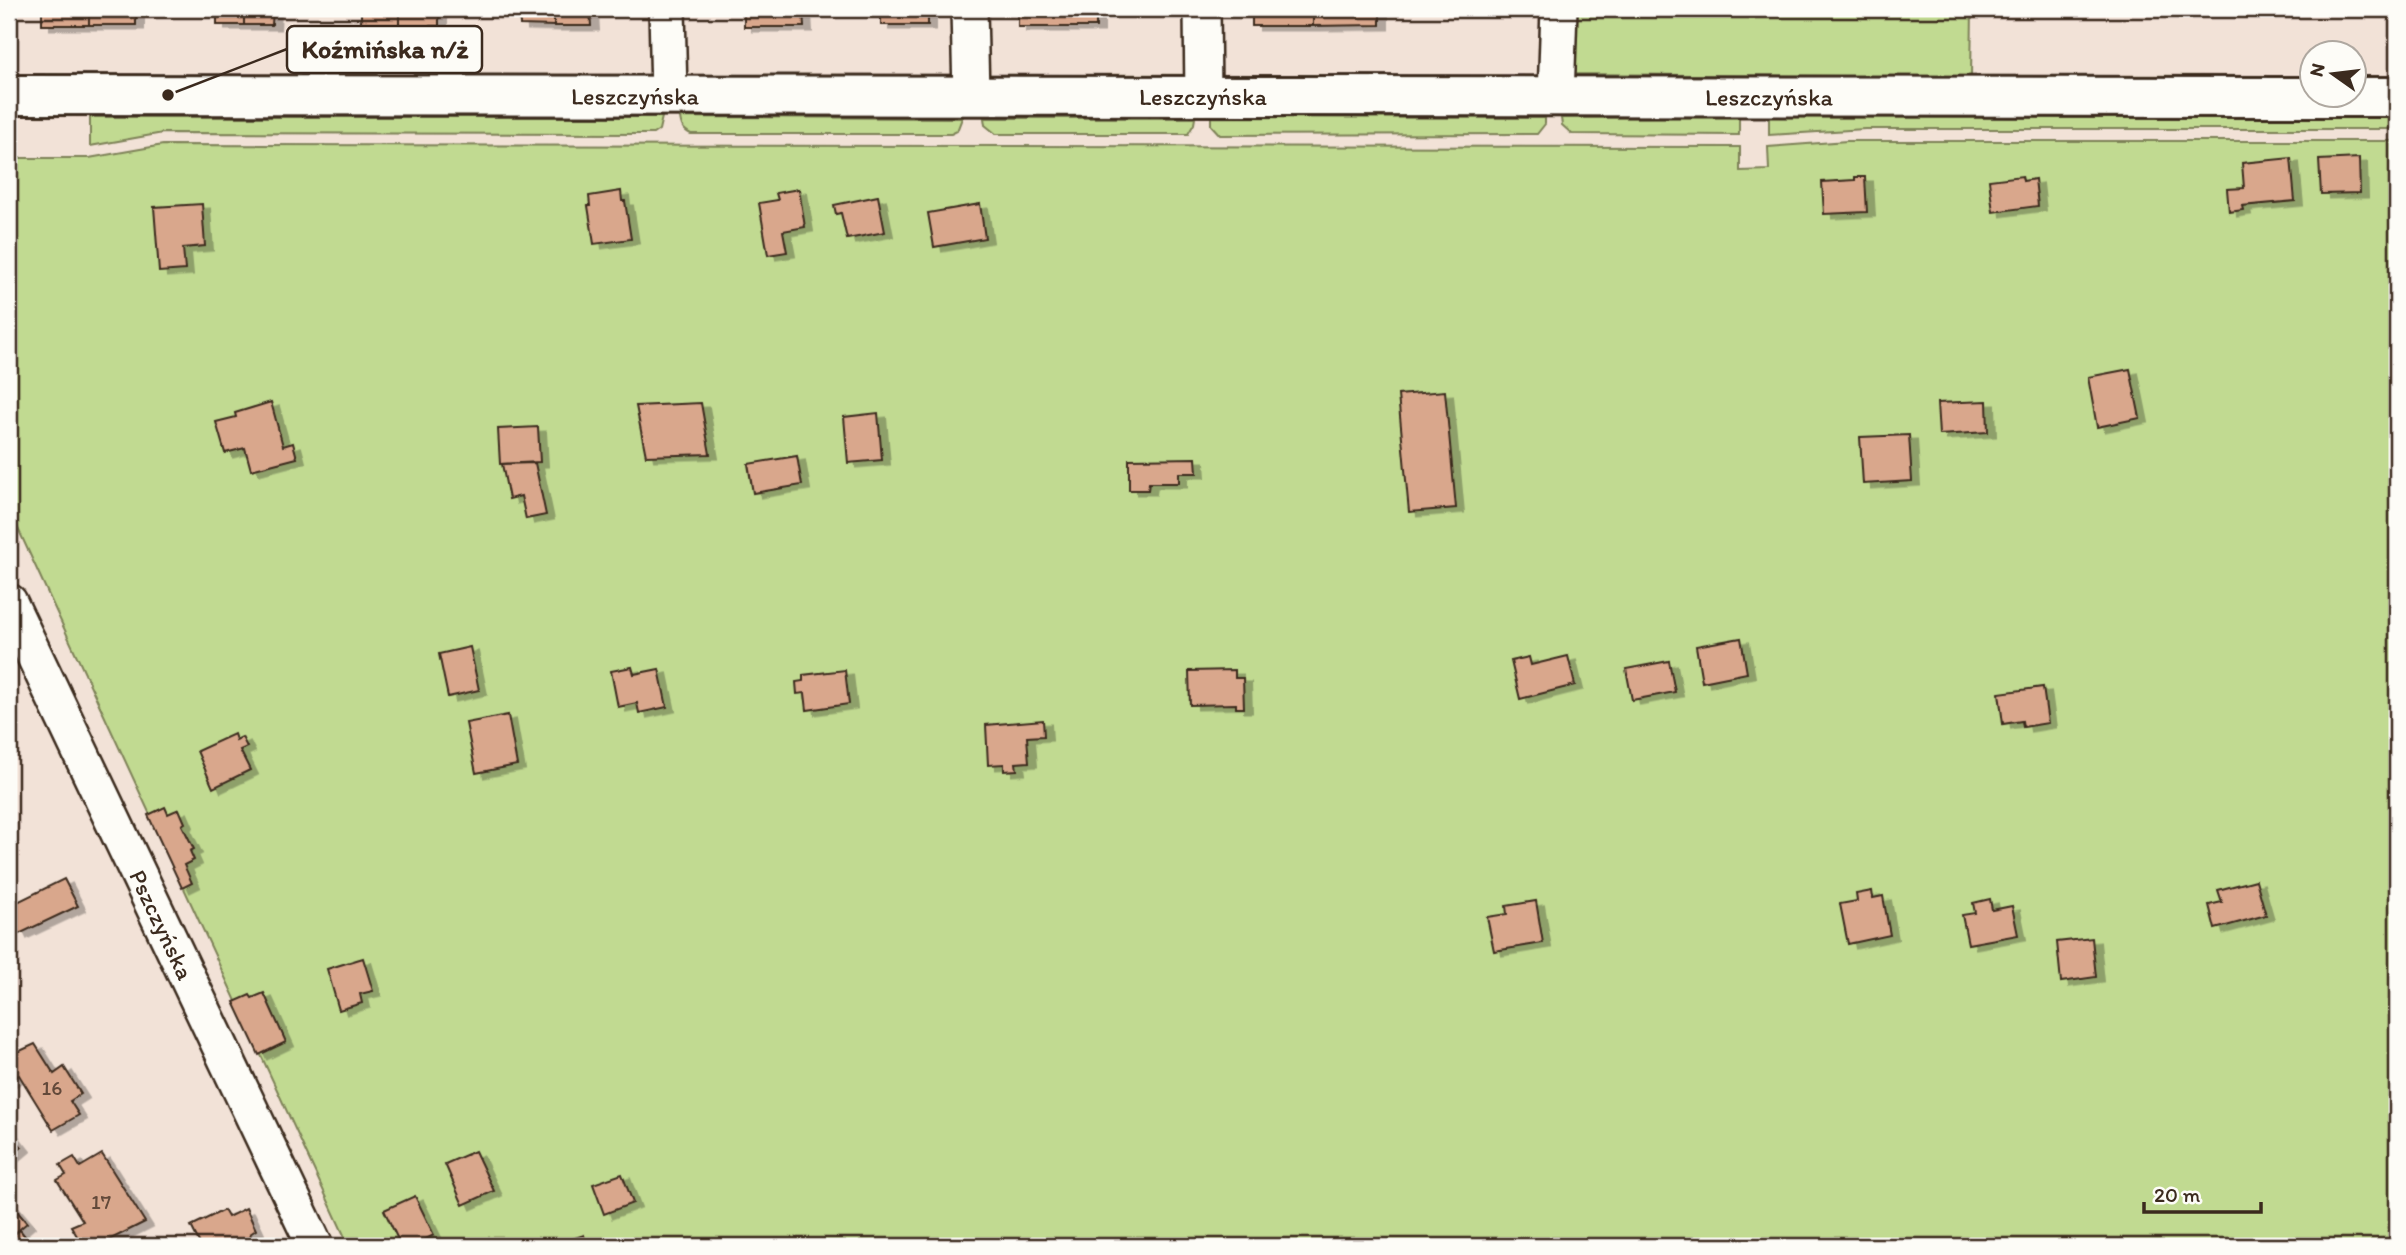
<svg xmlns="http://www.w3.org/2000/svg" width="2406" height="1255" font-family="Itim,sans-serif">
	<defs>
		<filter id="shadow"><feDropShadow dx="8" dy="4.5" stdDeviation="0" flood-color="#0004"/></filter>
	</defs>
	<rect width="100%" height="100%" fill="#f2e2d7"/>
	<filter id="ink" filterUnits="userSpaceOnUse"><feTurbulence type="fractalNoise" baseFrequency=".0143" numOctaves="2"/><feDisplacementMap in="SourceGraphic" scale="14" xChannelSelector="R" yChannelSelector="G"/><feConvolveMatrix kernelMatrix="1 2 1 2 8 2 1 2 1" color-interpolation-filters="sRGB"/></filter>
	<g filter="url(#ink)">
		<!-- green -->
		<g fill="#c1da91" stroke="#7e8258" stroke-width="2">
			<path d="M1572 9H1972L1971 77 1569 74Z"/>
			<path d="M90 117H662L659 130 653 134 163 133 90 146Z"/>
			<path d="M680 117 962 118 957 131 951 134H691C683 130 681 126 680 117Z"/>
			<path d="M1211 117 1545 118V124L1537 134 1220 135 1211 125Z"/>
			<path d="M1739 117V135L1572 134 1562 125 1561 118Z"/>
			<path d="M1769 117 2397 118V129H1865L1769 135Z"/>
			<path d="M984 118H1195L1194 124 1188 134H996L985 125Z"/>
			<path d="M1847 141H2397V1246H349L9 509V158H89L163 145 1740 147V171L1769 170 1768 147Z"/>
		</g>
		<!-- building -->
		<g fill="#d9a78c" stroke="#3b2a1e" stroke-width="2" filter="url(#shadow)">
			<rect x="42" y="9" width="47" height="16"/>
			<rect x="89" y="9" width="47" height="16"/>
			<rect x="217" y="9" width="27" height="16"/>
			<path d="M244 9H273L272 25H244Z"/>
			<path d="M361 9H399V26L361 25Z"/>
			<rect x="399" y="9" width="40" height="17"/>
			<path d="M519 9H554V26L520 25Z"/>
			<path d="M554 9H590L591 26H554Z"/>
			<path d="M744 9H803L804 27H744Z"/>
			<rect x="881" y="9" width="47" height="16"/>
			<rect x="1018" y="9" width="78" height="18"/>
			<rect x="1252" y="9" width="61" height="17"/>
			<path d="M1313 9H1380V25L1313 26Z"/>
			<path d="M2291 158 2295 201 2242 206 2243 210 2229 212 2227 189 2244 188 2242 163Z"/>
			<path d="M2359 158 2360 193 2321 194 2319 160Z"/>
			<path d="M2022 176 2023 181 2035 179 2038 206 1993 212 1989 180Z"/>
			<path d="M1855 177H1865L1867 212 1824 214 1822 182 1855 180Z"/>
			<path d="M799 189 805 227 783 231 787 252 768 255 759 203 778 200 776 193Z"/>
			<path d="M621 191 622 201H625L631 239 594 244 588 206H590L589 196Z"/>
			<path d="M878 196 885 232 847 239 841 213 836 214 834 205Z"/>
			<path d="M202 204 205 246 183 248 185 270 159 272 154 207Z"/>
			<path d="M980 204 985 238 934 247 928 213Z"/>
			<path d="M2130 369 2140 418 2097 427 2088 377Z"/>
			<path d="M1445 391 1456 508 1409 512 1398 395Z"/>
			<path d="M1987 401 1988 432 1939 435 1937 403Z"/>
			<path d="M271 402 283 446 293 443 297 458 251 470 245 448 225 453 216 422 236 417 235 413Z"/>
			<path d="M701 403 710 454 646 456 636 406Z"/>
			<path d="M878 413 882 460 848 463 844 417Z"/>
			<path d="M538 427 540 462 500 464 498 429Z"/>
			<path d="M1909 435 1912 481 1863 484 1860 437Z"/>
			<path d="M797 456 802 485 753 493 748 464Z"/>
			<path d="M1196 458 1197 473H1179V483H1149L1148 490H1129V459Z"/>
			<path d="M535 463 546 515 526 519 521 496 509 499 502 464Z"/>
			<path d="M1741 638 1747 673 1702 682 1696 646Z"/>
			<path d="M470 647 479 690 448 697 439 654Z"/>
			<path d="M1568 656 1575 685 1520 699 1511 661 1529 657 1531 665Z"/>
			<path d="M1669 661 1675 692 1632 700 1626 669Z"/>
			<path d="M632 667 634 674 659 669 667 707 639 713 637 703 618 707 611 671Z"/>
			<path d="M845 670 849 704 807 710 805 693 797 694 796 682 803 681V675Z"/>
			<path d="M1235 670V678H1243L1244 708H1236V704L1190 705 1189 671Z"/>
			<path d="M2043 687 2048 723 2023 727 2022 721 2003 724 1999 693Z"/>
			<path d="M508 715 517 765 476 773 466 723Z"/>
			<path d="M1043 720 1044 736 1027 737 1029 762 1016 763 1017 770 1004 771V764L988 765 986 725Z"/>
			<path d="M234 734 236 740 242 737 247 747 240 750 250 770 213 788 197 751Z"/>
			<path d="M165 807 168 814 179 809 185 823 182 825 194 849 190 851 194 860 184 865 192 883 182 888 148 815Z"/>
			<path d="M64 879 78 906 19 934 9 913V906Z"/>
			<path d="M2256 880 2266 915 2215 929 2209 905 2222 902 2218 890Z"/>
			<path d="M1872 891 1873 898 1883 896 1890 935 1848 944 1840 904 1857 901 1856 894Z"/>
			<path d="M1990 899 1992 910 2012 906 2018 935 1968 944 1962 915 1975 913 1973 903Z"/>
			<path d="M1536 901 1543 943 1494 951 1487 917 1507 914 1506 906Z"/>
			<path d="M2092 938 2096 977 2061 982 2057 942Z"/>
			<path d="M363 958 373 991 360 994 362 1003 339 1010 327 969Z"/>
			<path d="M264 993 286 1042 259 1055 234 1002 250 995 252 998Z"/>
			<path d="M35 1044 54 1074 64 1067 81 1094 70 1101 79 1115 53 1130 19 1075 9 1081V1056Z"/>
			<path d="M9 1131 22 1147 9 1158Z"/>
			<path d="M475 1151 494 1191 463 1205 445 1164Z"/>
			<path d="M102 1154 145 1222 97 1246H83L71 1226 83 1221 57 1180 66 1175 60 1165 74 1157 80 1167Z"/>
			<path d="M622 1174 633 1203 604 1214 593 1184Z"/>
			<path d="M415 1196 434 1235 412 1246H401L384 1210Z"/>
			<path d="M11 1204 27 1223 9 1238V1206Z"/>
			<path d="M246 1208 256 1230 250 1234 256 1246H201L191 1226 224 1210 228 1217Z"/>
			<path d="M20 1230 33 1246H9V1238Z"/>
			<path d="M584 1235 587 1246H557L556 1244Z"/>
		</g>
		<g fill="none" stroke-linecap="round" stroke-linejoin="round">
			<!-- minor casing -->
			<g stroke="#3b2a1e" stroke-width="40">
				<g id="minor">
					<path d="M667 9 669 95"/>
					<path d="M969 9 971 95"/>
					<path d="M1202 9 1203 97"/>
					<path d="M1556 97 1559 9"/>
					<path id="s1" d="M9 602 315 1246"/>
				</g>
			</g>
			<!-- tertiary casing -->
			<g stroke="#3b2a1e" stroke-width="44">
				<g id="tertiary">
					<path id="s2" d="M9 95 2397 97"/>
				</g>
			</g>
			<!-- minor -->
			<use href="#minor" stroke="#fdfcf7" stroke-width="35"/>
			<!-- tertiary -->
			<use href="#tertiary" stroke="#fdfcf7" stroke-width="38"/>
		</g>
	</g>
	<g text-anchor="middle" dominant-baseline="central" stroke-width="6" stroke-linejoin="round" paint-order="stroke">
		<!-- number labels -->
		<g font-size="21" fill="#62493a">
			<text x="52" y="1087">16</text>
			<text x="101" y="1201">17</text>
		</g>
		<!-- street labels -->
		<g font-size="24" fill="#3b2a1e" stroke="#fdfcf7">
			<text stroke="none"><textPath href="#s2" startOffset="626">Leszczyńska</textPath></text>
			<text stroke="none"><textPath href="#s2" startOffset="1194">Leszczyńska</textPath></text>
			<text stroke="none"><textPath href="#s2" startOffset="1760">Leszczyńska</textPath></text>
			<text stroke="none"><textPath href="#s1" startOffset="357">Pszczyńska</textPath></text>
		</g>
	</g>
	<!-- callouts -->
	<path fill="none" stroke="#3b2a1e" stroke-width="2.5" d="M168 95L287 49"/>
	<circle fill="#3b2a1e" stroke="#fdfcf7" stroke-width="2.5" cx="168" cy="95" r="7"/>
	<rect fill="#fdfcf7" stroke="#3b2a1e" stroke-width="2.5" x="287" y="26" width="195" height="47" rx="7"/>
	<g font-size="26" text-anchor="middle" font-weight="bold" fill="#3b2a1e">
		<text x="385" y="58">Koźmińska n/ż</text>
	</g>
	<!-- margin -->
	<rect width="2406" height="1255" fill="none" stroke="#fdfcf7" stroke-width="35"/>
	<rect x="18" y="18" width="2371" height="1220" fill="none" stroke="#3b2a1e" stroke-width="2.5" filter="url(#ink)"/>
	<!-- north arrow -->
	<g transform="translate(2333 74) rotate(284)"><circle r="33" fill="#fdfcf7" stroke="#afa8a0" stroke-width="2"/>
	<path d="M0-5L12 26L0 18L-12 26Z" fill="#3b2a1e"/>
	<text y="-10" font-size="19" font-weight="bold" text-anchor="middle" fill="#3b2a1e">N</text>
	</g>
	<!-- scale -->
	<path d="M2144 1202v10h117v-10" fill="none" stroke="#3b2a1e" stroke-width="3.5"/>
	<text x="2154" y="1202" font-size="21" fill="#3b2a1e" stroke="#fdfcf7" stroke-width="5" paint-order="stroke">20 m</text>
</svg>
